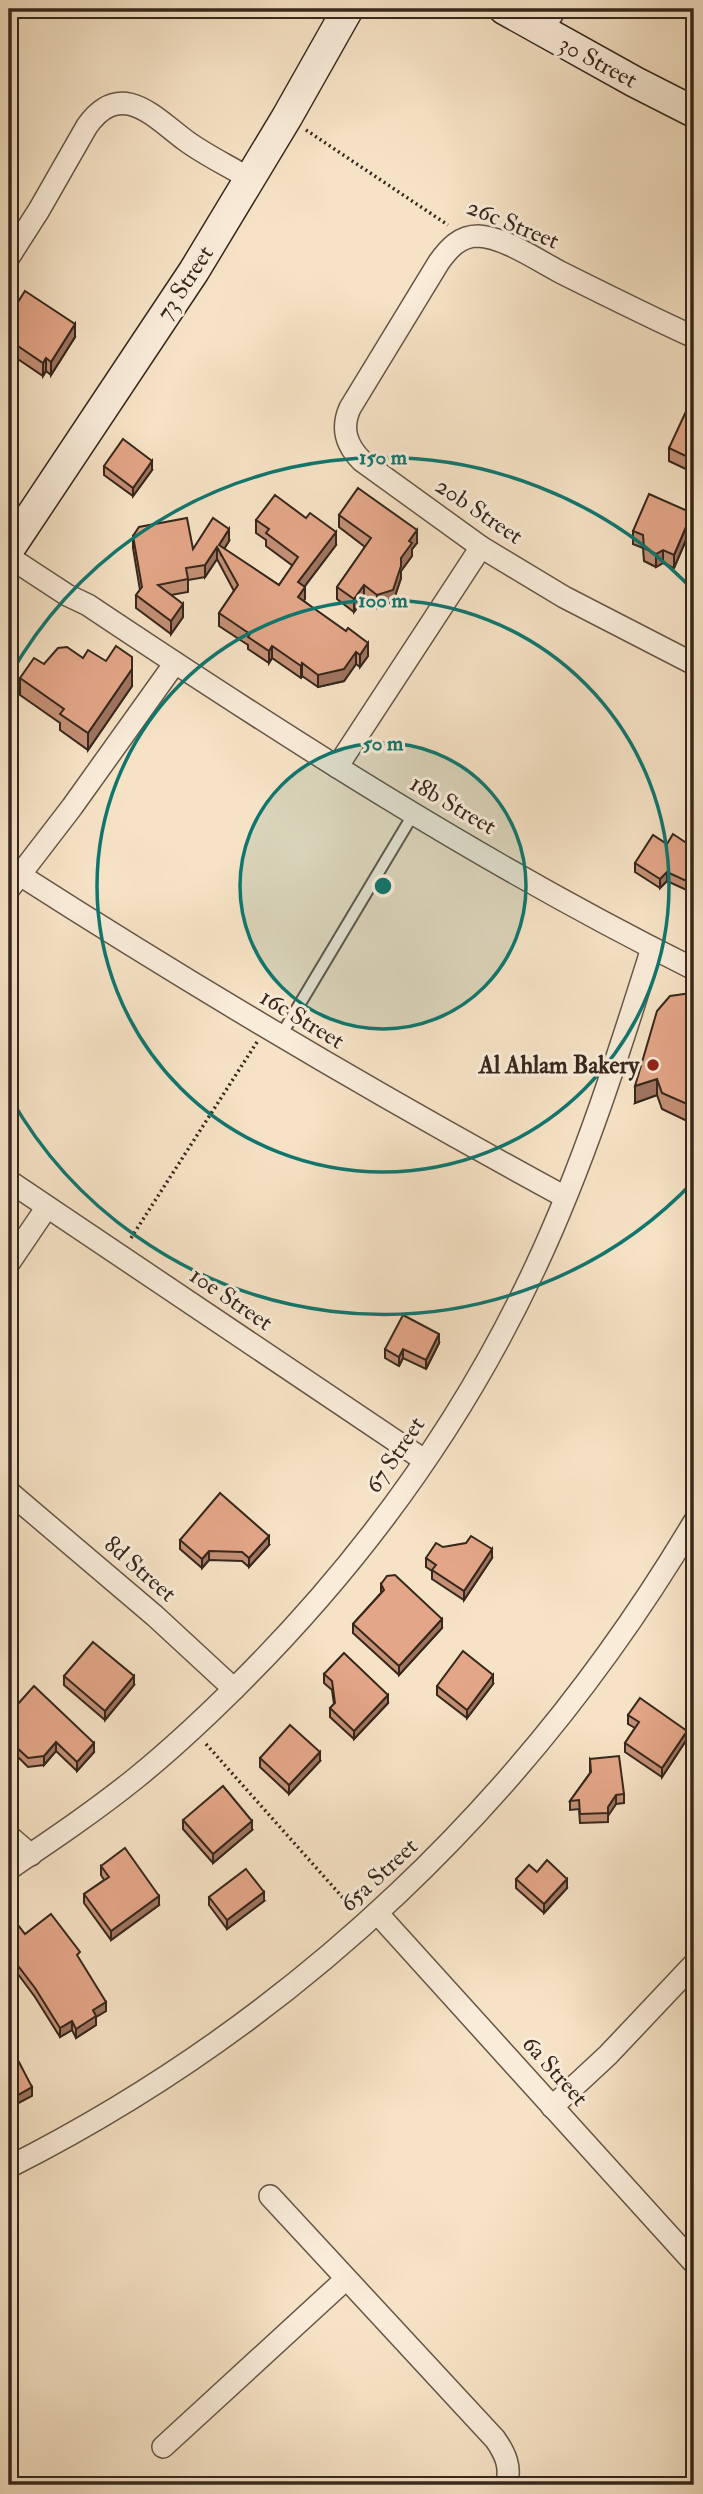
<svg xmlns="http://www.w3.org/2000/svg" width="703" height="2494" font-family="'IM FELL Double Pica',serif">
	<rect width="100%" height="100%" fill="#f6e2c5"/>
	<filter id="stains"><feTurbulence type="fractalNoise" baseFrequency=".00286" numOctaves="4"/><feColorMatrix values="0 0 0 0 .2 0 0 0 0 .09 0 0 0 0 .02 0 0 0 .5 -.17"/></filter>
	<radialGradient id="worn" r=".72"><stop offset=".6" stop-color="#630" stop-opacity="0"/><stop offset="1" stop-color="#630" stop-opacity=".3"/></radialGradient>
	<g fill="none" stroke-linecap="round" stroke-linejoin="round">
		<!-- lane casing -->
		<g stroke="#665646" stroke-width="14">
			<g id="lane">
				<path d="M549 31 561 9"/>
				<path d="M280 1037 414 813"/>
			</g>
		</g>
		<!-- street casing -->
		<g stroke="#665646" stroke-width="24">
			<g id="street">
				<path d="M9 257 39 210 87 126C121 79 153 116 185 140 205 155 229 166 250 179"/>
				<path d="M694 337C650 317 606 295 562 273 539 261 504 237 478 236 460 236 449 248 439 262L350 408C341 428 346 445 362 461L481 547 564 597 694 664"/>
				<path d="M9 557 67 595 88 605C284 736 483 864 694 969"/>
				<path d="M337 767 481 547"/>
				<path d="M20 875C198 989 379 1096 565 1197"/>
				<path d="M9 889 72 807 175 663"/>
				<path d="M9 1181 424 1460"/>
				<path d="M9 1263 47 1207"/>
				<path d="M9 1492 155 1616 234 1689"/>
				<path d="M9 1836 31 1855"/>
				<path d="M9 1869C52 1840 95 1811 136 1778 173 1748 208 1715 242 1681 362 1561 463 1422 535 1268 583 1166 618 1056 652 948"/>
				<path d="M378 1914 694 2263"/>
				<path d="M552 2107 608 2055 694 1964"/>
				<path d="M9 2167C296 2022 529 1799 694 1522"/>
				<path d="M270 2196 495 2439C505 2453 512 2468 506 2485"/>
				<path d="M163 2447 346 2279"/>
			</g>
		</g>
		<!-- secondary casing -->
		<g stroke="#36271c" stroke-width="33">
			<g id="secondary">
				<path d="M504 9 635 82 694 112"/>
				<path d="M9 549 194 271 287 117 348 9"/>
			</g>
		</g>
		<!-- path -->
		<g stroke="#36271c" stroke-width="3.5" stroke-dasharray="2 3.5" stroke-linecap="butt">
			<path d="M306 130 448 225"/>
			<path d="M131 1238 257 1042"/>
			<path d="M206 1744 352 1908"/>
		</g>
		<!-- lane -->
		<use href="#lane" stroke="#f9ecd9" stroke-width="10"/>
		<!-- street -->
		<use href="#street" stroke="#f9ecd9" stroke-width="21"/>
		<!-- secondary -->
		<use href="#secondary" stroke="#f9ecd9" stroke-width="30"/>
	</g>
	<!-- wall -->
	<g fill="#c38f75" stroke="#36271c" stroke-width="2">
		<path d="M9 316 75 337 51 375 46 371 43 376 9 353Z"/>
		<path d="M694 410V473L669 461V448Z"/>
		<path d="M104 466 152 470 133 496 104 475Z"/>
		<path d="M339 515 417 543 412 549V556L401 571V578L393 602 377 608 364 598 354 612 337 599V587L365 547 339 527Z"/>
		<path d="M256 520 336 545 305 586 304 601 368 656 360 667 356 664 344 681 318 687 302 676 301 678 272 658 269 663 248 649V645L219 626V613L234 591 217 559 205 577 188 580V592L171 595 183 617 171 634 136 608V595L140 590 133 548V536L193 549 229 541 224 549 279 585 293 566 266 546V540L256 533Z"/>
		<path d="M692 526 674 568 663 563 656 567 644 561 643 548 633 544V531Z"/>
		<path d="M83 658 132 686 88 750 60 730V723L20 695V678L44 664Z"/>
		<path d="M667 844 694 848 693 893 667 881 660 888 635 872V863Z"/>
		<path d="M694 995 687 1121 662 1109 657 1095 635 1103Z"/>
		<path d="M439 1343 426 1369 403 1358 399 1366 385 1358V1349Z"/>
		<path d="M180 1540 269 1545 249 1567 242 1561 209 1560 202 1568 180 1549Z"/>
		<path d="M443 1547 492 1558 464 1600 432 1579V1571L426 1567V1558Z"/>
		<path d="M381 1584 442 1628 399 1675 353 1633V1624L381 1593Z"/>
		<path d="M324 1674 388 1703 354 1739 330 1717V1708L334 1704 332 1690 324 1683Z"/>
		<path d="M64 1676 134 1685 105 1720 64 1685Z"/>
		<path d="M493 1684 467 1718 437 1695V1686Z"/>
		<path d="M9 1714 94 1752 77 1771 56 1751 44 1765 28 1767 15 1754Z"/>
		<path d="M628 1715 687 1739 662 1777 625 1752V1743L635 1728 628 1724Z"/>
		<path d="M260 1758 320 1761 289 1794 260 1767Z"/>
		<path d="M590 1759 624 1794V1803L616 1804 608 1815V1822L580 1823 579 1809 570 1810V1801L590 1773Z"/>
		<path d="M183 1820 252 1830 213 1863 183 1829Z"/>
		<path d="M101 1866 159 1905 111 1940 84 1903V1894L104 1880 101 1875Z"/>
		<path d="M537 1872 567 1888 544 1913 516 1888V1879Z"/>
		<path d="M209 1897 264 1901 227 1929 209 1905Z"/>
		<path d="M9 1924 25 1934 80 1961 106 2011 96 2017V2025L76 2038 72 2030 60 2037 35 1997 9 1962Z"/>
	</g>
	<!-- shaded-wall -->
	<g fill="#9f745f" stroke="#36271c" stroke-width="2">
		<path d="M75 324V337L51 375V362Z"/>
		<path d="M46 358V371L43 376V363Z"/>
		<path d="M152 461V470L133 496V488Z"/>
		<path d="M692 513V526L674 568V555Z"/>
		<path d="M229 529V541L221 554 219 545Z"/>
		<path d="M417 530V543L412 549V556L401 571V578L393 602 377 608V595L401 558 409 541Z"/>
		<path d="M336 532V545L298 595V582Z"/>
		<path d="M217 547V559L205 577V565Z"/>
		<path d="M663 550V563L656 567V554Z"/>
		<path d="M364 585V598L354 612V599Z"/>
		<path d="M305 587V599L298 609V597Z"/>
		<path d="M183 604V617L171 634V621Z"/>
		<path d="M368 643V656L360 667V655Z"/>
		<path d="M272 646V658L269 663V651Z"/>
		<path d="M356 652V664L344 681 318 687V675Z"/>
		<path d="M302 663V676L301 678V666Z"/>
		<path d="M132 669V686L88 750V733Z"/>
		<path d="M15 823V839L9 847V831Z"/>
		<path d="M667 872V881L660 888V879Z"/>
		<path d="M657 1079V1095L635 1103V1086Z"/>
		<path d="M694 1102V1119L687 1121V1104Z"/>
		<path d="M439 1334V1343L426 1369V1360Z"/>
		<path d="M403 1349V1358L399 1366V1357Z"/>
		<path d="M269 1536V1545L249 1567V1558Z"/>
		<path d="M492 1549V1558L464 1600V1591Z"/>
		<path d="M209 1551V1560L202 1568V1559Z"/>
		<path d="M442 1619V1628L399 1675V1666Z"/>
		<path d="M493 1675V1684L467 1718V1710Z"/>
		<path d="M134 1676V1685L105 1720V1711Z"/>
		<path d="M388 1695V1703L354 1739V1731Z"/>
		<path d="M687 1731V1739L662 1777V1768Z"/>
		<path d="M56 1742V1751L44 1765V1756Z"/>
		<path d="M94 1743V1752L77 1771V1762Z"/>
		<path d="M15 1746V1754L9 1761V1752Z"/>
		<path d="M320 1752V1761L289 1794V1785Z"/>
		<path d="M616 1795V1804L608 1816V1807Z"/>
		<path d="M252 1821V1830L213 1863V1854Z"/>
		<path d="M567 1879V1888L544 1913V1904Z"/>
		<path d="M264 1892V1901L227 1929V1920Z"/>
		<path d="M159 1896V1905L111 1940V1931Z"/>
		<path d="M106 2002V2011L96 2017V2025L76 2038V2029L93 2010Z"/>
		<path d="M72 2021V2030L60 2037V2028Z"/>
		<path d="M32 2087V2096L9 2108V2100Z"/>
	</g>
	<!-- building -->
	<g fill="#e3a688" stroke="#36271c" stroke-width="2">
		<path d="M25 291 75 324 51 362 46 358 43 363 9 340V316Z"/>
		<path d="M688 407 694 410V460L669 448Z"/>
		<path d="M123 439 152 461 133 488 104 466Z"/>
		<path d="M358 488 417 530 409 541 412 543 401 558V566L393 590 377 595 364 585 354 599 337 587 371 538 339 515Z"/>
		<path d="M649 494 692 513 674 555 663 550 656 554 644 548 643 535 633 531Z"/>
		<path d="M275 495 306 518 310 513 336 532 298 582 305 587 298 597 346 631 348 628 368 643 360 655 356 652 344 669 318 675 302 663 301 666 272 646 269 651 248 637 250 634 219 613 238 585 217 547 205 565 186 568 188 579 158 585 183 604 171 621 136 595 142 587 133 536 139 527 187 518 193 549 213 518 229 529 219 545 279 585 298 557 266 533 269 529 256 520Z"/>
		<path d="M116 646 132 657V669L88 733 60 714 64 709 20 678 34 658 44 664 58 648 67 647 83 658 88 650 106 661Z"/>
		<path d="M9 819 15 823 9 831Z"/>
		<path d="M673 834 694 848V882L693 884 667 872 660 879 635 863 653 835 667 844Z"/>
		<path d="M691 993 694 995V1102L687 1104 662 1093 657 1079 635 1086 657 1011 670 996Z"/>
		<path d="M403 1315 439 1334 426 1360 403 1349 399 1357 385 1349Z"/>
		<path d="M220 1493 269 1536 249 1558 242 1552 209 1551 202 1559 180 1540Z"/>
		<path d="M471 1536 492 1549 464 1591 432 1570 436 1565 426 1558 436 1543 443 1547 466 1543Z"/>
		<path d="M395 1575 442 1619 399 1666 353 1624 384 1590 381 1584 387 1576Z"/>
		<path d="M93 1642 134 1676 105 1711 64 1676Z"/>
		<path d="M463 1651 493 1675 467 1710 437 1686Z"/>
		<path d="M344 1653 388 1695 354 1731 330 1708 335 1703 332 1681 324 1674Z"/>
		<path d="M34 1686 94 1743 77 1762 56 1742 44 1756 28 1758 15 1746 9 1752V1714Z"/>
		<path d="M640 1698 687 1731 662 1768 625 1743 639 1722 628 1715Z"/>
		<path d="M290 1725 320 1752 289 1785 260 1758Z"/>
		<path d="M619 1756 624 1794 616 1795 608 1807V1813L580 1814 579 1800 570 1801 591 1772 590 1759Z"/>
		<path d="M223 1786 252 1821 213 1854 183 1820Z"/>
		<path d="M125 1848 159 1896 111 1931 84 1894 109 1877 101 1866Z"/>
		<path d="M547 1860 567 1879 544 1904 516 1879 529 1865 537 1872Z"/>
		<path d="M246 1869 264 1892 227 1920 209 1897Z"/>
		<path d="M51 1914 80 1952 77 1955 106 2002 93 2010 96 2016 76 2029 72 2021 60 2028 35 1988 9 1954V1924L14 1920 25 1934Z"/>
		<path d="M9 2043 32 2087 9 2100Z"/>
	</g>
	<!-- distance rings -->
	<circle cx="383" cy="886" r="143" fill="#0f766e" fill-opacity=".12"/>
	<g fill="none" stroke="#0f766e" stroke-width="3.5">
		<circle cx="383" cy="886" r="143"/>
		<circle cx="383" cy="886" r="286"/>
		<path d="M694 1181A429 429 0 0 1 10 1097M10 675A429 429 0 0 1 694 591"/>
	</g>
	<!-- markers -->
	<circle fill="#8f2418" stroke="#f9ecd9" stroke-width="2.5" cx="653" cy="1065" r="7"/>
	<g text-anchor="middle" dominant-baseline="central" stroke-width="6" stroke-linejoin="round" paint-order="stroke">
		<!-- street labels -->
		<g font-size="24" fill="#36271c" stroke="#f9ecd9">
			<text transform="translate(598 62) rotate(28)">30 Street</text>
			<text transform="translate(513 224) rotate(22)">26c Street</text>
			<text transform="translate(185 283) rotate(-57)">73 Street</text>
			<text transform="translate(479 511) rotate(34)">20b Street</text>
			<text transform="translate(453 805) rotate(30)">18b Street</text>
			<text transform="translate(302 1019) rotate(31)">16c Street</text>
			<text transform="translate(231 1299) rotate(34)">10e Street</text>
			<text transform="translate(395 1455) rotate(-56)">67 Street</text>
			<text transform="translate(140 1569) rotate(41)">8d Street</text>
			<text transform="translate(379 1875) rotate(-43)">65a Street</text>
			<text transform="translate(555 2071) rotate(48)">6a Street</text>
		</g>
		<!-- poi labels -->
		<g font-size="24" font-weight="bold" fill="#36271c" stroke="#f9ecd9" text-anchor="end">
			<text x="639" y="1065">Al Ahlam Bakery</text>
		</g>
	</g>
	<circle cx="383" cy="886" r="10" fill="#0f766e" stroke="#f9ecd9" stroke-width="3.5"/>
	<g font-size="21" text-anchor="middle" font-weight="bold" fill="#0f766e" stroke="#f9ecd9" stroke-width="6" stroke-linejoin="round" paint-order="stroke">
		<text x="383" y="464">150 m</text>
		<text x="383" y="607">100 m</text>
		<text x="383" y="750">50 m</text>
	</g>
	<!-- margin -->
	<rect width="703" height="2494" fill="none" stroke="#f6e2c5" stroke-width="35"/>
	<rect x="10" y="10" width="682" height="2473" fill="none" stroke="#36271c" stroke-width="3.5"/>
	<rect x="18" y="18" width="668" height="2459" fill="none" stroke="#36271c" stroke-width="2"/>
	<rect width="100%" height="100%" filter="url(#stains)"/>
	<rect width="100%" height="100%" fill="url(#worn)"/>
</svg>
